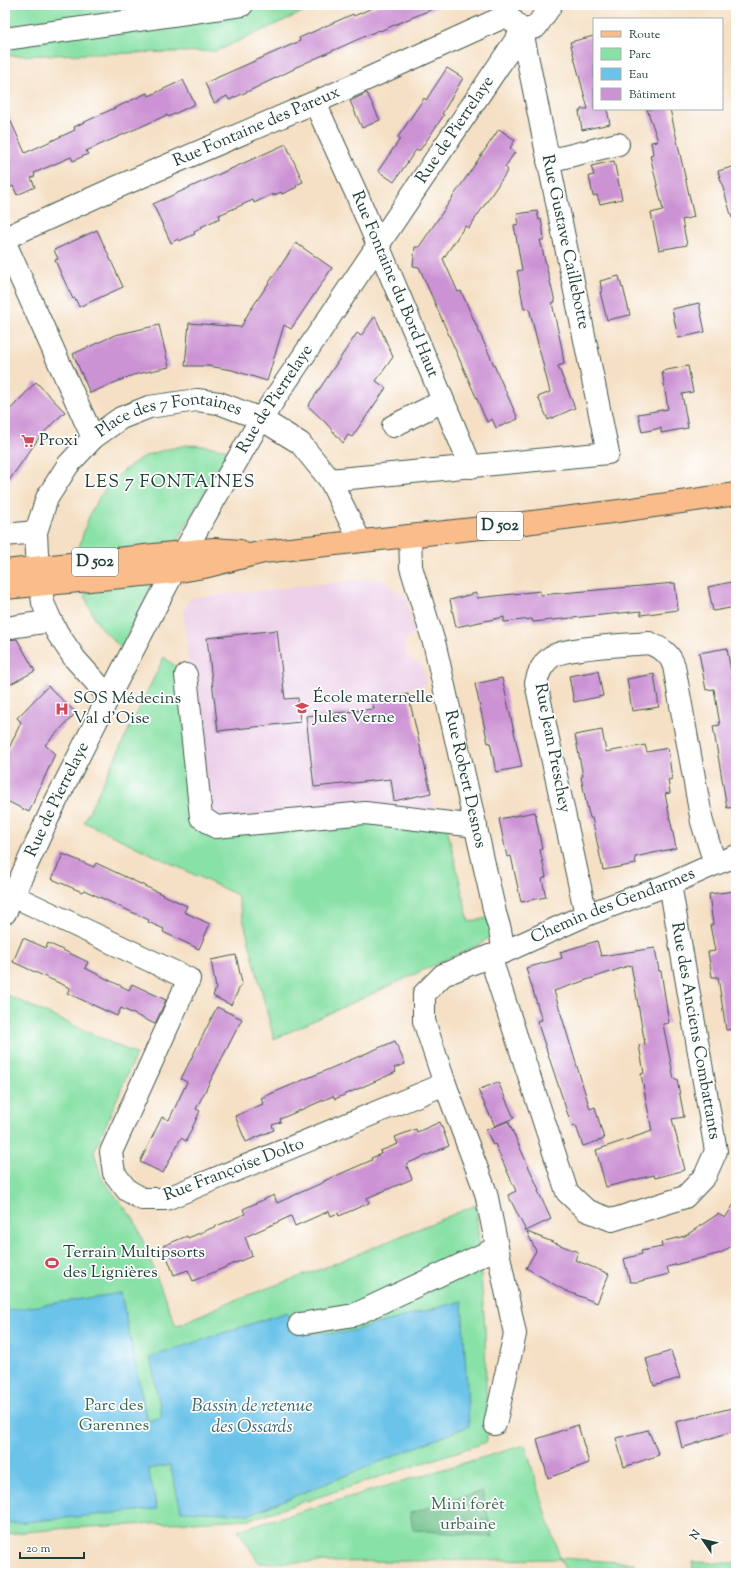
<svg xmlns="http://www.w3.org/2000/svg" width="741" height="1578" font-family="'Sorts Mill Goudy',serif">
	<rect width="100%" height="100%" fill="#fff"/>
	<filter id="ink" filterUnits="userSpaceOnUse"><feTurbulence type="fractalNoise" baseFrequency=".025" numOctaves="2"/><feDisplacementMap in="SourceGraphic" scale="8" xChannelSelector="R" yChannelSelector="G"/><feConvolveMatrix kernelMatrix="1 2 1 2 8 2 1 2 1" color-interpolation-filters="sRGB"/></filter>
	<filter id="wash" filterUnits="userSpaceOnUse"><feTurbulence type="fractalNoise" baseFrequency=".012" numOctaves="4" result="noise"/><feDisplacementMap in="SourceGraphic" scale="16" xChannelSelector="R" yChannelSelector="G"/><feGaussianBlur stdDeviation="0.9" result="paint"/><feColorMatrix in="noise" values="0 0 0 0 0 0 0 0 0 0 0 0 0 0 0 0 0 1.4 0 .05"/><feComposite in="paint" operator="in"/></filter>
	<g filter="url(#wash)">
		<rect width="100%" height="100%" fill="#f5e0c5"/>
		<!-- built -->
		<path fill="#edd1e9" d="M379 578 406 597 414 634 404 642 408 658 422 665 426 684 406 689 436 817 366 810 365 801 217 820 204 809 183 612 191 598Z"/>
		<!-- green -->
		<g fill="#88e1a6" stroke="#548f6d">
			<path d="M5 5H318L217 51 5 56Z"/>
			<path d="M186 445 206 446 228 450 175 545 78 553C86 517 98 489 129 467 133 464 137 460 141 458 155 451 171 449 186 445Z"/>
			<path d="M157 577 121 648 100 627 91 611 81 586Z"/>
			<path d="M164 657 186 675 201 817 446 823 469 922 491 917 500 930 480 944 274 1039 237 895 84 822Z"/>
			<path d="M7 995 136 1054 94 1152 102 1179 135 1221 176 1326 232 1301 326 1267 476 1205 485 1330 487 1442 251 1519 69 1528 5 1534V1000Z"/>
			<path d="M525 1445 560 1558 634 1563V1573H567L560 1559 259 1563 238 1530Z"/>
			<path d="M693 1562 736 1563V1573H692Z"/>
		</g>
		<!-- forest -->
		<path fill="#6ebf8b" stroke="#467e60" d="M482 1491 493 1537 413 1530 410 1513Z"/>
		<!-- water -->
		<path fill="#6bc3e9" stroke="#45808e" d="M121 1293 147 1421 162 1417 150 1357 287 1312 294 1332 344 1333 462 1301 469 1426 250 1514 181 1511 170 1465 148 1469 157 1509 5 1524V1311Z"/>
		<g id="blocks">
			<!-- building -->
			<g fill="#cc93d4">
				<path d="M379 5H442L380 31 379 30 294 68V69L251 90 229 100 227 96 214 103 205 83 300 41 299 38 353 14 354 16Z"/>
				<path d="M594 36V109H607L610 124 582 130 579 111H581V109H588L570 42Z"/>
				<path d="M447 68 463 78 442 114 444 115 420 150H416L394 182 378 171 400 139 398 137 424 98 426 100Z"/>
				<path d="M183 80 195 104 168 117 167 115 86 151 88 154 73 161 71 157 34 173 35 176 31 178 35 187 17 195 13 186 5 190V108L25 153 75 130 74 127 147 93 149 96Z"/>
				<path d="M367 93 380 120 362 128 350 101Z"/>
				<path d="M647 109H670L694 217 682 220 687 245 659 250 651 213 663 210 650 155 653 154 651 142 658 141Z"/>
				<path d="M499 129 515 140 510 148 515 152 505 167 508 170 469 228 465 226 443 259 458 292 461 291 518 419 496 428 492 419 487 422 419 267 413 266 415 247H419Z"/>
				<path d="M286 144 303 182 296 185 297 187 282 194 281 192 273 196V194L254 203 253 200 219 215 220 218 201 227 202 228 194 232 195 234 179 241 178 239 171 243 153 204Z"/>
				<path d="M614 161 622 199 600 204 597 195 593 196 589 176 594 175 591 166Z"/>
				<path d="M736 166V218H732L718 171Z"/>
				<path d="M537 211 539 220 541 219 543 230 544 240H540L555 302 552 303 562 349 564 364 558 366 575 408 548 420 538 397 550 392 529 308 524 309 517 271 522 270 514 225 519 224 517 214Z"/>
				<path d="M97 230 123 287 79 307 75 298 73 299 63 278 55 260 58 259 54 250Z"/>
				<path d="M296 243 332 268 291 329 284 325 267 381 232 370 208 366H185L189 323 241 327 249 312Z"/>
				<path d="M619 276 622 288 623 287 630 315 607 320 600 292H602L600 281Z"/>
				<path d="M699 303 705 332 678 338 672 309Z"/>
				<path d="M375 316 393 357 376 381 386 388 352 437 348 435 343 443 326 423 308 406 357 333 361 336Z"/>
				<path d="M159 325 169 367 133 375 90 393 73 354 115 335Z"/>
				<path d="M688 366 693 392 682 394 688 428 661 433V428L642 432 638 414 668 409 662 371Z"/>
				<path d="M36 382 65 412 55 421 39 438 5 486V415Z"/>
				<path d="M736 581V607L713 611 708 587Z"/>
				<path d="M675 583 678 610 641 615V611L533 622 532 619 504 622V617L456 627 450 600 476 593 477 598 540 591V595Z"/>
				<path d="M277 630 285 699 298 698 300 722 218 731 207 638Z"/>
				<path d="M17 639 35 671 5 687V640Z"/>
				<path d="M727 648 736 702V807L727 808 713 726 720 725 714 689 706 690 699 653Z"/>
				<path d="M598 671 603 696 574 702 569 676Z"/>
				<path d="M654 674 659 707 632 711 627 679Z"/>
				<path d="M502 678 522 767 496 772 490 742 488 743 475 684Z"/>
				<path d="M48 686 76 713 45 745 55 754 29 812 5 800V757L21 722 17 718Z"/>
				<path d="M408 694 431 793 394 801 391 779 314 787 306 716 374 709 372 702Z"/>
				<path d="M602 730 606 752 645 745 647 752 668 748 672 779 668 780 670 793 665 794 676 848 635 857 636 864 603 870 592 818H590L586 802 581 777 583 776 575 735Z"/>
				<path d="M535 812 542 849 540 850 546 877 542 879 546 897 521 902 511 856 507 857 499 819Z"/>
				<path d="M63 854 94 867 96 863 187 906 184 912 210 924 199 949 163 932 164 929 148 922 149 920 84 890 82 892 52 879Z"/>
				<path d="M736 891V1029L726 1030 718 977H712L708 952 715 951 710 925H713L709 894Z"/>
				<path d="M23 938 46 948 48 943 88 962 85 968 129 990 132 984 166 1000 155 1024 121 1008 117 1016 67 993 70 988 13 962Z"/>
				<path d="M597 941 601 956 655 948 659 971H661L669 1023 663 1024 674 1079H677L684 1117 672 1119 685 1170 655 1178 654 1175 606 1187 596 1150 652 1131 641 1074 644 1073 639 1045 645 1044 631 965 554 991 590 1109 595 1107 604 1139 583 1146 576 1126 572 1127 537 1021 542 1020 526 968 562 958 560 952Z"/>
				<path d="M236 955 242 983 231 1005 213 996 216 988 211 960Z"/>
				<path d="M217 1007 242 1019 196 1109 200 1111 186 1141 181 1138 163 1173 140 1162 162 1117 169 1120 187 1082 181 1079Z"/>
				<path d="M395 1041 405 1064 394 1068 396 1072 335 1099 333 1096 280 1119 281 1122 272 1125 274 1130 246 1142 235 1116 263 1104 261 1098Z"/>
				<path d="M498 1082 514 1118 495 1126 478 1090Z"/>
				<path d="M508 1121 539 1190 538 1191 551 1219 526 1231 508 1195 516 1191 495 1144 493 1145 486 1130Z"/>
				<path d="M440 1122 449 1146 406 1164 412 1179 367 1198 369 1203 339 1216 338 1213 331 1216 329 1211 295 1226 291 1216 245 1237 252 1256 193 1281 188 1270 174 1275 163 1246 187 1236 188 1238 245 1214 243 1209 274 1195 277 1203 324 1182V1181L372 1160 371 1158 381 1154 380 1151 398 1144 395 1137 416 1129 417 1132Z"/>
				<path d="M736 1201V1243L721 1253 667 1267 669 1274 637 1282H630L624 1259 642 1254 641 1251 662 1247 661 1242 685 1236 718 1214 725 1218Z"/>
				<path d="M527 1232 578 1252 575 1260 609 1274 597 1303 564 1290 526 1268 536 1251Z"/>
				<path d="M671 1351 680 1378 654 1386 646 1359Z"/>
				<path d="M736 1407V1430L682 1448 676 1422Z"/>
				<path d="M578 1425 589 1463 548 1478 537 1439Z"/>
				<path d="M648 1430 659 1455 624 1467 616 1438Z"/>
			</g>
		</g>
	</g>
	<g filter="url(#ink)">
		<use href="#blocks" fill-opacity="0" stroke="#3f554a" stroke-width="1"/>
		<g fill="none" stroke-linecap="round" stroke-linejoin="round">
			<!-- minor casing -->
			<g stroke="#3f554a" stroke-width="24">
				<g id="minor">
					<path d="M5 39 242 5"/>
					<path id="s1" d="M315 103 357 195 471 467"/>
					<path d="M548 161 618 144"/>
					<path id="s2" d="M5 238 115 188 334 94 508 15"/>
					<path d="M5 243 93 438"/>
					<path d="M393 426 443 401"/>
					<path d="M330 480 608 453 522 31 508 15 505 5"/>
					<path d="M5 535 36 532"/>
					<path id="s3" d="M410 536 411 567 435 646 495 913 500 930 504 952"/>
					<path d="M5 628 51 621"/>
					<path d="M186 675 201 817 216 827 365 813 476 826"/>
					<path id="s4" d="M110 694 101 688 75 659 58 634 51 621 43 603 37 553 36 532 47 498 68 465 93 438 121 418 149 407 197 400 219 403 261 419 300 443 330 480 360 541"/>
					<path id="s5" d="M5 892 189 979 111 1152 114 1173 127 1190 142 1199H166L445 1084 424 1021V994L443 975 490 956 504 952 586 915 670 884 715 864 736 856"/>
					<path id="s6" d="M5 913 52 809 110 694 184 552 261 419 522 31 536 27 551 5"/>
					<path d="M586 915 536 683C538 673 542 664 551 657 565 647 629 645 649 643 662 649 669 652 674 666L702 822 715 864"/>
					<path d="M490 956 567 1192 586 1210 612 1220 685 1197 705 1176 716 1151 670 884"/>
					<path d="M445 1084 486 1193 515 1334 495 1424"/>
					<path d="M300 1324 354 1315 497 1248"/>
				</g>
			</g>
			<!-- major casing -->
			<g stroke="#3f554a" stroke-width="24">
				<g id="major">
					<path d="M5 571 201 550 214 549 240 551"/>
					<path d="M5 588 174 572 204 567 263 552 517 524 619 511 736 494"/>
				</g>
			</g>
			<!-- minor -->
			<use href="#minor" stroke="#fff" stroke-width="22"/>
			<!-- major -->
			<use href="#major" stroke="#f9bc8a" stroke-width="22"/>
		</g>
	</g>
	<!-- icons -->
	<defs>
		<g id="supermarket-bare" transform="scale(1.08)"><path d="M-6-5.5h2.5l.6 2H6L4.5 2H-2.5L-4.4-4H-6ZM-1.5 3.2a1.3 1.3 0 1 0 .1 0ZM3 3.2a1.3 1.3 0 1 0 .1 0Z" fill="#d1495b" stroke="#fff" stroke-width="2.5" paint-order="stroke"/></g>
		<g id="school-bare" transform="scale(1.08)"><path d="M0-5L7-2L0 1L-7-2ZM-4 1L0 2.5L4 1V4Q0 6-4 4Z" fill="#d1495b" stroke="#fff" stroke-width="2.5" paint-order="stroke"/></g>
		<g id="hospital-bare" transform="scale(1.08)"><path d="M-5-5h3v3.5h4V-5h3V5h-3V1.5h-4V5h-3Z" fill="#d1495b" stroke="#fff" stroke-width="2.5" paint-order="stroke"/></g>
		<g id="stadium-bare" transform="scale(1.08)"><path d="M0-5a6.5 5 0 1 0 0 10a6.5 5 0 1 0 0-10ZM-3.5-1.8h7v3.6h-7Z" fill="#d1495b" stroke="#fff" stroke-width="2.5" paint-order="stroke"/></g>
	</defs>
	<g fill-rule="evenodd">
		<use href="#supermarket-bare" x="28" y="441"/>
		<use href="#school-bare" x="302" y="708"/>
		<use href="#hospital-bare" x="62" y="709"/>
		<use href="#stadium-bare" x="52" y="1263"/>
	</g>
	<g text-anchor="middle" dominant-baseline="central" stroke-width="3.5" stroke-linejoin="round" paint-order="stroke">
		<!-- shield labels -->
		<g fill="#fff" stroke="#627771" stroke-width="1">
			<rect x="477" y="512" width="46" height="28" rx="3"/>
			<rect x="72" y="548" width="46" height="28" rx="3"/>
		</g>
		<g font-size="16" font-weight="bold" fill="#1f3d34">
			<text x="500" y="526">D 502</text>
			<text x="95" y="562">D 502</text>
		</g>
		<!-- street labels -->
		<g font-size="17" fill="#1f3d34" stroke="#fff">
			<text stroke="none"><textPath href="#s2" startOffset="275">Rue Fontaine des Pareux</textPath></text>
			<text stroke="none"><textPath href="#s6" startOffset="905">Rue de Pierrelaye</textPath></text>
			<text transform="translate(565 242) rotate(78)">Rue Gustave Caillebotte</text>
			<text stroke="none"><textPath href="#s1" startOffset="198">Rue Fontaine du Bord Haut</textPath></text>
			<text stroke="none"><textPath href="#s6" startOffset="581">Rue de Pierrelaye</textPath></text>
			<text stroke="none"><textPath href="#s4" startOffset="380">Place des 7 Fontaines</textPath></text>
			<text transform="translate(552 748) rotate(79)">Rue Jean Preschey</text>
			<text stroke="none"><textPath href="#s3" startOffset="250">Rue Robert Desnos</textPath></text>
			<text stroke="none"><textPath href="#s6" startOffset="125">Rue de Pierrelaye</textPath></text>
			<text stroke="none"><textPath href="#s5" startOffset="1083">Chemin des Gendarmes</textPath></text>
			<text transform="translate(695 1031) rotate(80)">Rue des Anciens Combattants</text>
			<text transform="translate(234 1170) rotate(-21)">Rue Françoise Dolto</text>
		</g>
		<!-- poi labels -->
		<g font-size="17" fill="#1f3d34" stroke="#fff" text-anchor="start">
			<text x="39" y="441">Proxi</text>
			<text x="313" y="698">École maternelle<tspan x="313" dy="20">Jules Verne</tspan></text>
			<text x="73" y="699">SOS Médecins<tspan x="73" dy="20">Val d'Oise</tspan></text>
			<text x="63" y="1253">Terrain Multipsorts<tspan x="63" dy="20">des Lignières</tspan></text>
		</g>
		<!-- park labels -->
		<g font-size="17" fill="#396650" stroke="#fff">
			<text x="114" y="1406">Parc des<tspan x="114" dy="20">Garennes</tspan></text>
			<text x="468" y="1505">Mini forêt<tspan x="468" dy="20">urbaine</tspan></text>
		</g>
		<!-- neighbourhood labels -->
		<g font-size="18" letter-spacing="1" fill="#1f3d34" stroke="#fff">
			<text x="170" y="483">LES 7 FONTAINES</text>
		</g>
		<!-- water labels -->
		<g font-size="18" font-style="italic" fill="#36656a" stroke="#fff">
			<text x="252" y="1407">Bassin de retenue<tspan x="252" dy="21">des Ossards</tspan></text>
		</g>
	</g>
	<!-- margin -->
	<rect width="741" height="1578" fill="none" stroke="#fff" stroke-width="20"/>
	<!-- legend -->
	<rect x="593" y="18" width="130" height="92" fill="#ffffff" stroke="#a5b1ae"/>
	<rect x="601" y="31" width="20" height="6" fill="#f9bc8a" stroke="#a5b1ae"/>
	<text x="629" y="38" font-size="12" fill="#1f3d34">Route</text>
	<rect x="601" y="48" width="20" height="12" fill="#88e1a6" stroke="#a5b1ae"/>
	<text x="629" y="58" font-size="12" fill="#1f3d34">Parc</text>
	<rect x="601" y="68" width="20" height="12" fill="#6bc3e9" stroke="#a5b1ae"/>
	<text x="629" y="78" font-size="12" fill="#1f3d34">Eau</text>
	<rect x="601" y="88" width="20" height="12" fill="#cc93d4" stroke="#a5b1ae"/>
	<text x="629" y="98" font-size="12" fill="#1f3d34">Bâtiment</text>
	<!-- north arrow -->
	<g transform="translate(703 1540) rotate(304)" stroke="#ffffff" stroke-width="3" paint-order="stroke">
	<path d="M0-3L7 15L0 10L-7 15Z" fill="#1f3d34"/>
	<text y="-6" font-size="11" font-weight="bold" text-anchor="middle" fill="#1f3d34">N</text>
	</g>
	<!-- scale -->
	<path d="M20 1552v6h64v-6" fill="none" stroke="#1f3d34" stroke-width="2"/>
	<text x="26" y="1552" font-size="12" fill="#1f3d34" stroke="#ffffff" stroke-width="3" paint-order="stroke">20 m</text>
</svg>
